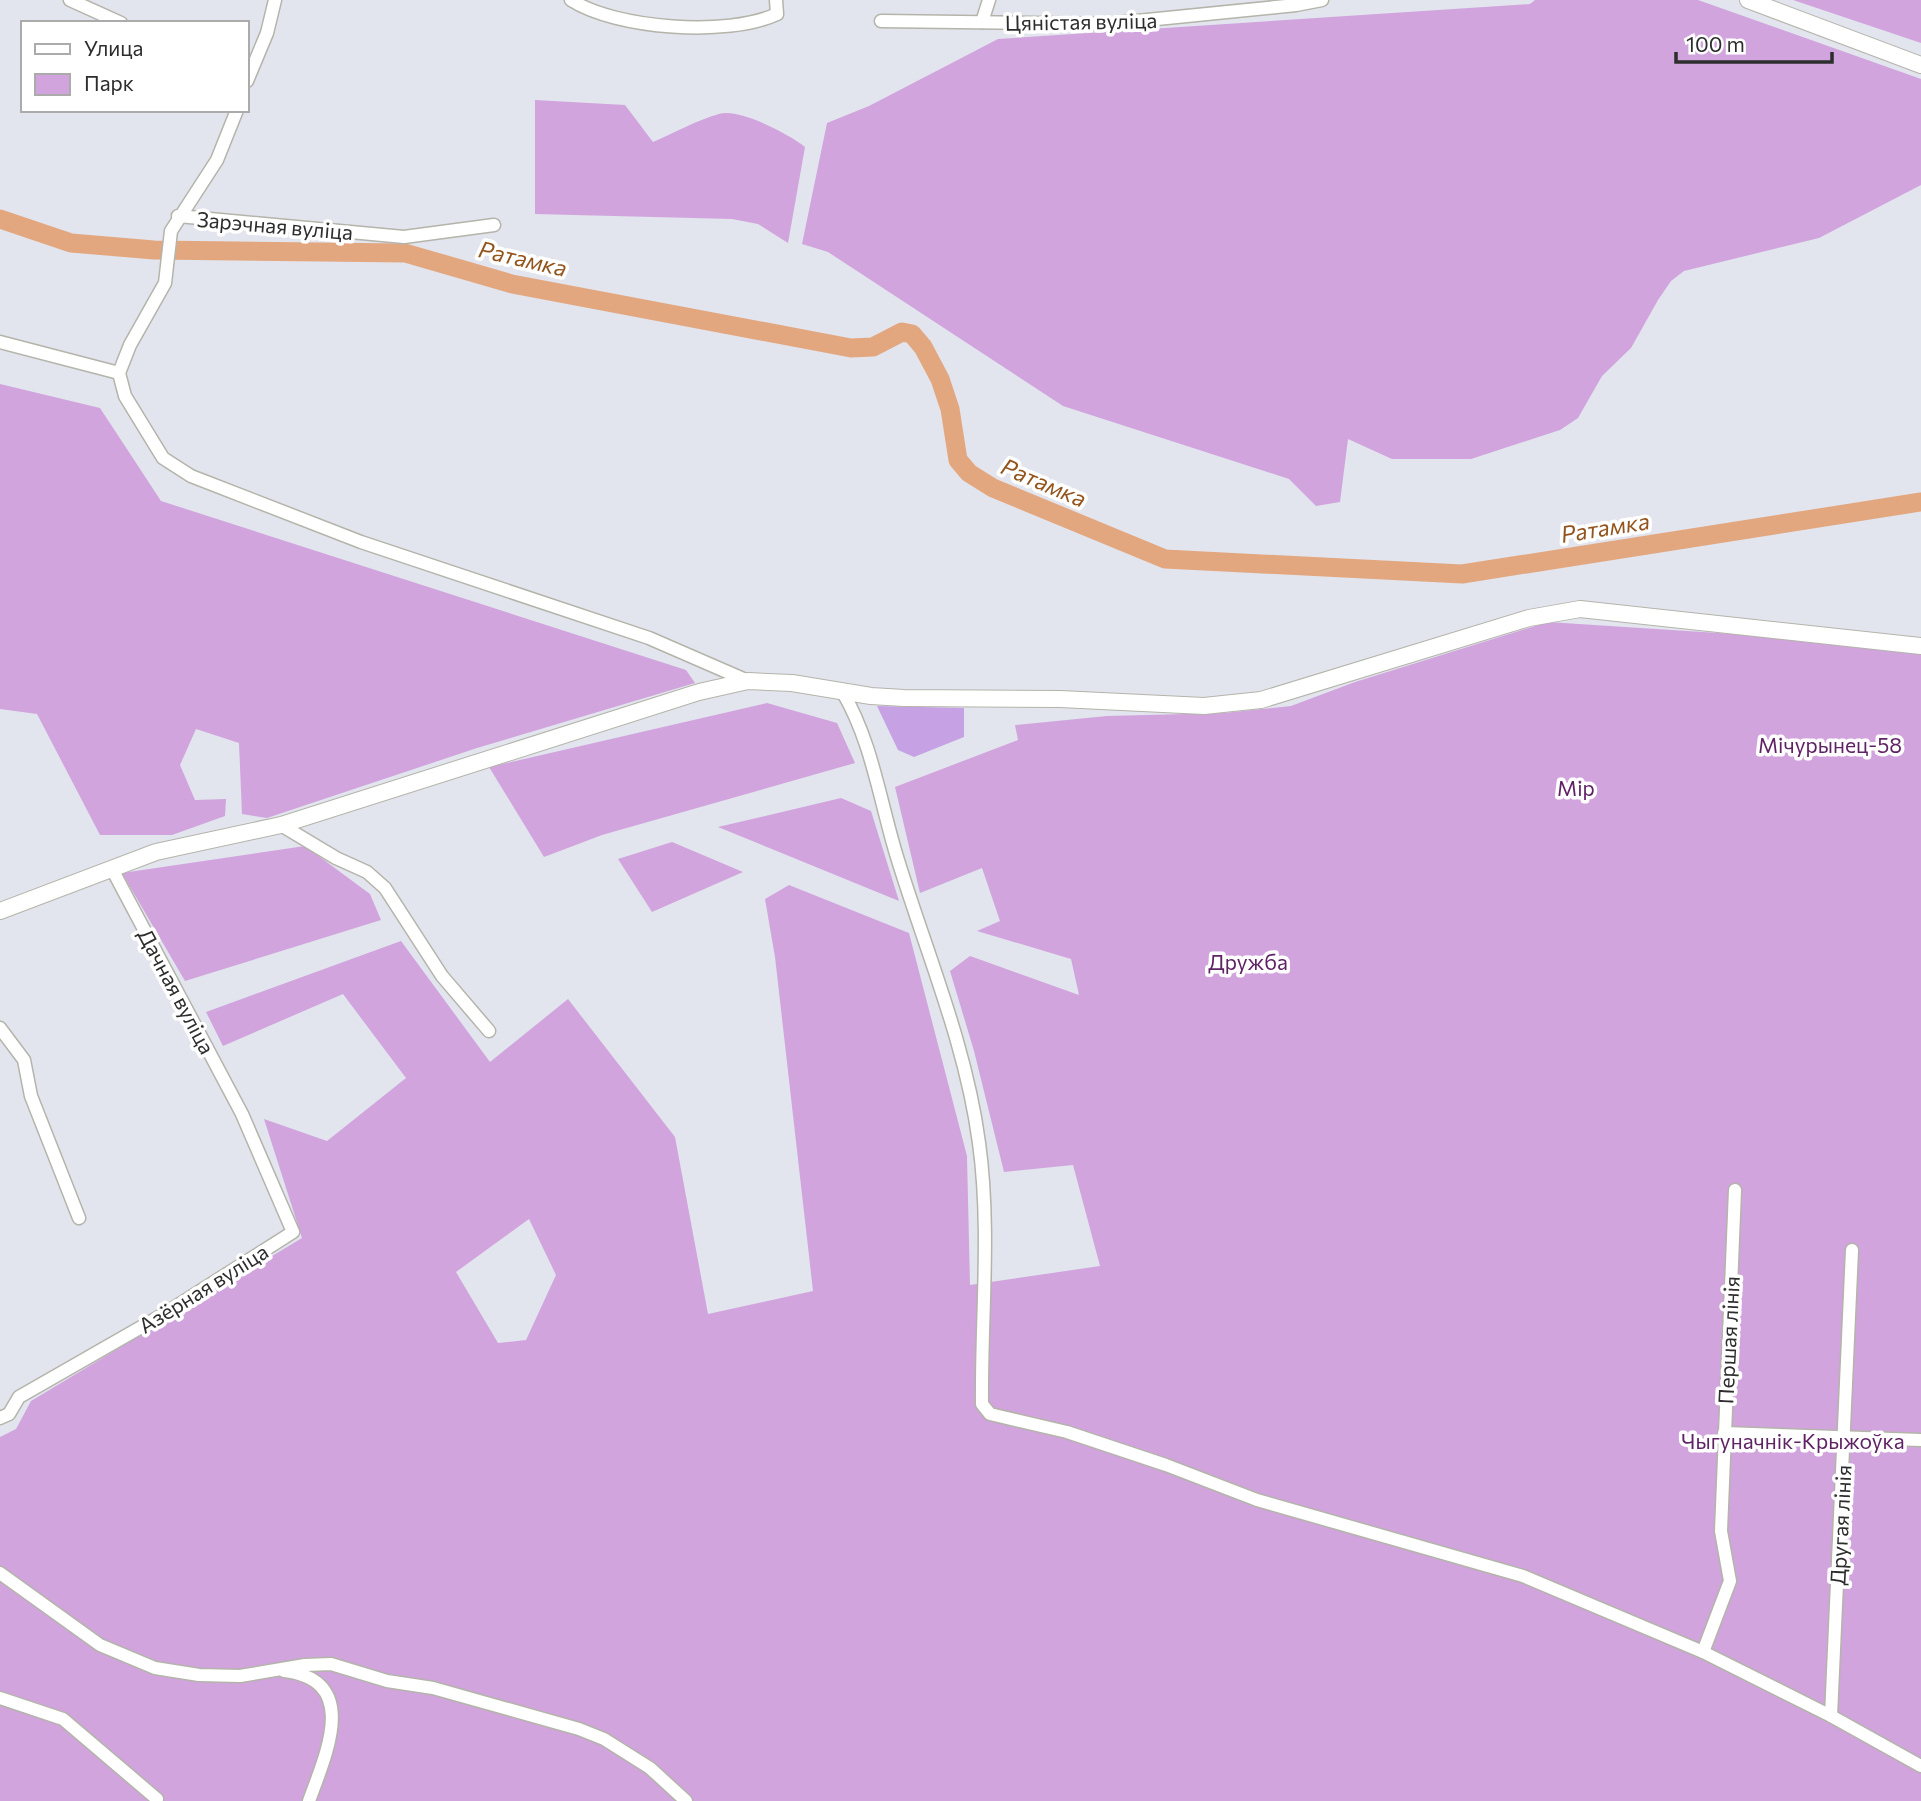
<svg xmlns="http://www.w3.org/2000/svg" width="1921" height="1801" font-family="Commissioner,sans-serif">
	<rect width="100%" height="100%" fill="#e2e5ed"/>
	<!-- green -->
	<g fill="#d1a4de" fill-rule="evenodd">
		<path d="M1535 0H1698L1921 79V185L1819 238 1684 271 1671 281 1658 300 1631 348 1602 376 1578 418 1560 430 1471 459H1392L1348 439 1340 502 1316 506 1289 479 1063 406 828 252 802 244 827 123 869 106 998 39 1530 4Z"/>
		<path d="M1793 0H1921V43Z"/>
		<path d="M535 100 625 105 653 142C674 133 697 120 719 114 739 108 789 134 805 147L788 243 758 224 732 219 535 214Z"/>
		<path d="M0 384 100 408 161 501 686 670 695 683 477 748 267 818 242 814 239 743 196 729 180 765 195 800 226 799 225 816 172 835H100L37 714 0 709Z"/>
		<path d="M1548 622 1749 635 1921 651V1801H0V1437L16 1429 31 1401 302 1238 264 1119 327 1141 406 1078 343 994 223 1046 206 1012 401 941 490 1062 568 999 675 1137 708 1314 813 1291 775 957 765 899 789 885 909 933 967 1156 970 1285 1100 1266 1073 1165 1004 1172 974 1051 950 971 970 956 1079 995 1071 959 977 931 1000 921 982 868 920 893 895 787 1018 740 1015 725 1107 716 1224 713 1291 706 1355 682ZM529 1219 556 1275 526 1340 498 1343 456 1272Z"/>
		<path d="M767 703 837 723 855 763 602 835 544 857 489 767Z"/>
		<path d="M841 798 871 811 899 901 718 827Z"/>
		<path d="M672 842 743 872 652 912 618 859Z"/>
		<path d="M305 846 370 894 381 920 185 981 122 873Z"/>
	</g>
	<!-- pitch -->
	<path fill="#c6a1e3" d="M877 706 964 708V737L914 757 898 750Z"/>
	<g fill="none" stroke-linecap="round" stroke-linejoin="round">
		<!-- river -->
		<path stroke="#e3a780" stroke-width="19" d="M0 219 71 243 154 250 405 253 512 284 851 348 873 347 902 332 912 334 923 347 940 379 950 409 958 460 969 473 993 488 1165 559 1462 574 1921 502"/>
		<!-- minor casing -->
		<g stroke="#b4b4ab" stroke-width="15">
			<g id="minor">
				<path d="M70 0 121 23"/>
				<path d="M571 0C616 29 728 37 777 14L776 0"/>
				<path d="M881 21 1107 24 1296 5 1322 0"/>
				<path d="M982 22 989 0"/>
				<path d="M247 81 267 33 275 0"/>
				<path d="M237 110 217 160 171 231 165 283 130 345 119 373 125 396 163 458 191 476 361 542 649 638 748 681"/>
				<path d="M178 216 404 237 494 225"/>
				<path d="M0 342 119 373"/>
				<path d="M842 691C872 741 880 802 897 857 926 952 966 1044 979 1143 991 1229 981 1318 982 1404L990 1414 1067 1432 1166 1465 1257 1500 1523 1576 1703 1652 1831 1716 1921 1766"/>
				<path d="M281 825 336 858 367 872 385 888 442 976 489 1031"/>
				<path d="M0 1028 24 1060 31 1096 79 1218"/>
				<path d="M0 1418 9 1414 19 1397 164 1314 293 1232 242 1114 112 869"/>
				<path d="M1724 1433 1921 1440"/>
				<path d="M0 1573 100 1645 155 1668 199 1675 240 1676 305 1665 331 1664 387 1681 433 1688 579 1729 604 1739 650 1768 686 1801"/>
				<path d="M1703 1652 1730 1581 1721 1531 1735 1190"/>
				<path d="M284 1671C361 1680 326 1754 309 1801"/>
				<path d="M0 1698 63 1719 157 1799"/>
				<path d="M1831 1716 1852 1250"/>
			</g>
		</g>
		<!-- tertiary casing -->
		<g stroke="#b4b4ab" stroke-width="18">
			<g id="tertiary">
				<path d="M1748 0 1921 65"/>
				<path d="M0 911 156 852 281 825 699 692 748 681 792 683 871 696 904 698 1060 699 1204 706 1261 700 1529 618 1580 609 1921 646"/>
			</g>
		</g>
		<!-- minor -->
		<use href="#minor" stroke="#fff" stroke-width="12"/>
		<!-- tertiary -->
		<use href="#tertiary" stroke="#fff" stroke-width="16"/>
	</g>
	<g text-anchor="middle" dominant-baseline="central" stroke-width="7" stroke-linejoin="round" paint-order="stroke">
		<!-- street labels -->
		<g font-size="21" fill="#2d2d2d" stroke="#fff">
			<text transform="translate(1081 21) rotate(-1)">Цяністая вуліца</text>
			<text transform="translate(275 225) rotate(5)">Зарэчная вуліца</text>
			<text transform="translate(177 991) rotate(62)">Дачная вуліца</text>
			<text transform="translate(203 1288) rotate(-32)">Азёрная вуліца</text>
			<text transform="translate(1728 1340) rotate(-87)">Першая лінія</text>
			<text transform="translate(1840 1525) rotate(-87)">Другая лінія</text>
		</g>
		<!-- park labels -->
		<g font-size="21" fill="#5f2365" stroke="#fff">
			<text x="1830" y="744">Мічурынец-58</text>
			<text x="1576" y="787">Мір</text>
			<text x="1248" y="961">Дружба</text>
			<text x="1793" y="1440">Чыгуначнік-Крыжоўка</text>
		</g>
		<!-- water labels -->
		<g font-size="23" font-style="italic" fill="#93541c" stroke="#fff">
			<text transform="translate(523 258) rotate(13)">Ратамка</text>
			<text transform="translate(1044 482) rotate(23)">Ратамка</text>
			<text transform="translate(1605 527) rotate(-9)">Ратамка</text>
		</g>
	</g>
	<!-- legend -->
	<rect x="21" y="21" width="228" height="91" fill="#ffffff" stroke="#ababab" stroke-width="2"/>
	<rect x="35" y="44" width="35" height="10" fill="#ffffff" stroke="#ababab" stroke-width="2"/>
	<text x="84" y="56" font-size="21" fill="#2d2d2d">Улица</text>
	<rect x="35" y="74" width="35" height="21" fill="#d1a4de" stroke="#ababab" stroke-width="2"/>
	<text x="84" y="91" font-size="21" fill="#2d2d2d">Парк</text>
	<!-- scale -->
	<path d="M1676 52v10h156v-10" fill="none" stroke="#2d2d2d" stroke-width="3.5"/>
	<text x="1686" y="52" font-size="21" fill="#2d2d2d" stroke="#ffffff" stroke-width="5" paint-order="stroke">100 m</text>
</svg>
